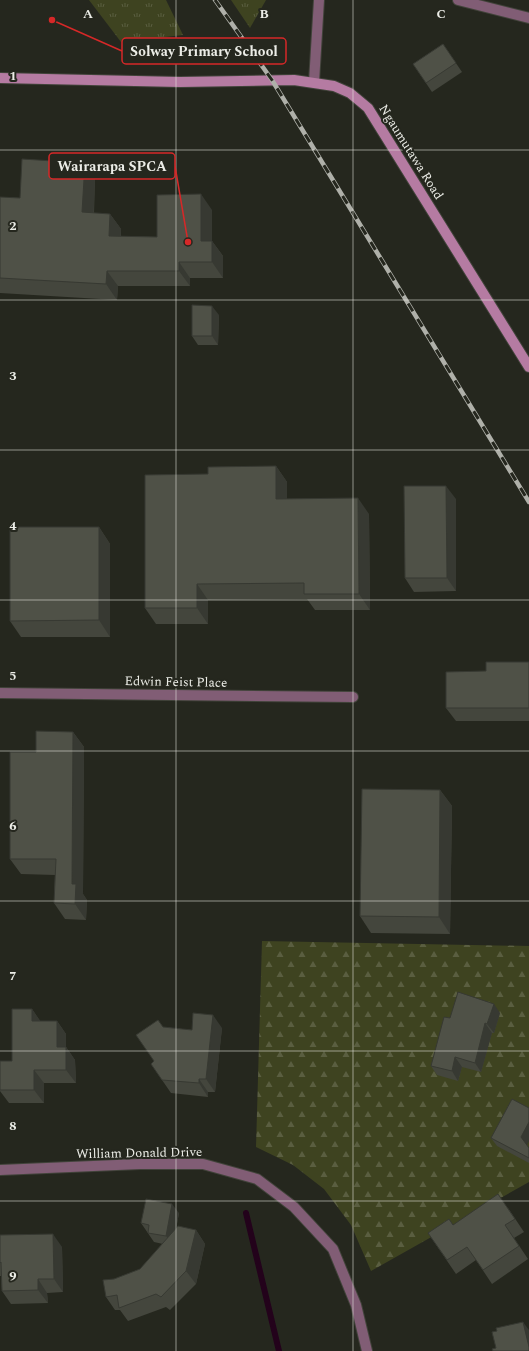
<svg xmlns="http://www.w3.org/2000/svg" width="529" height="1351" font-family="Spectral,serif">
	<defs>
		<pattern id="grass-tufts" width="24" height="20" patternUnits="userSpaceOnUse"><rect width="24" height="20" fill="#3e4320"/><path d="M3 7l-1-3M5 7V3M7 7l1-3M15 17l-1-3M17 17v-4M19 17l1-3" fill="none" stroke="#5a5e40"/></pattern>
		<pattern id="forest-firs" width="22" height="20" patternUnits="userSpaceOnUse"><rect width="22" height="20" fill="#3e4320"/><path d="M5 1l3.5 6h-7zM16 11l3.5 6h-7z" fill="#5a5e40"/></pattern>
	</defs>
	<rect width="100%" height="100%" fill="#25271e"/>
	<!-- grass -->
	<g fill="url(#grass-tufts)">
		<path d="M89 0H166L183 35 121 42Z"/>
		<path d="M231 0H266L250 28Z"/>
	</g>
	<!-- forest -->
	<path fill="url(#forest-firs)" d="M262 941 529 946V1182L371 1271 351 1225 324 1189 293 1165 256 1147Z"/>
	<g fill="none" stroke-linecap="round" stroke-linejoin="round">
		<!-- stream -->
		<path stroke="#23021b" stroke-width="6" d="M246 1213 279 1351"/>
		<!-- street casing -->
		<g stroke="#41433a" stroke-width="12">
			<g id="street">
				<path d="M458 0 529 18"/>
				<path d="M314 82 319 0"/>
				<path d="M0 693 353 697"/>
				<path d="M0 1170 140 1164H203L257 1179 294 1207 333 1249 356 1305 367 1351"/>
			</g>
		</g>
		<!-- secondary casing -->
		<g stroke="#41433a" stroke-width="12">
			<path id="secondary" d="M0 78 180 82 294 80 334 86 350 93 368 108 529 367"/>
		</g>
		<!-- street -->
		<use href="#street" stroke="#815d75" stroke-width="10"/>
		<!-- secondary -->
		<use href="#secondary" stroke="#b57ba2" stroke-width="10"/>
		<!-- rail casing -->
		<g stroke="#afb0a9" stroke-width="4.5">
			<path id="rail" d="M215 0 272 80 529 502"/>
		</g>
		<!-- rail -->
		<use href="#rail" stroke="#25271e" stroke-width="3" stroke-dasharray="9" stroke-linecap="butt"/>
	</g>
	<!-- wall -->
	<g fill="#44463d">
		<path d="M443 44 462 72 432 92 413 64Z"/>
		<path d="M95 178 94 213 110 214 121 229V236L157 237 212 210V241L223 256V278H190V286H118L117 300 0 293V197L20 198Z"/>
		<path d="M219 315 218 345H198L192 336Z"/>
		<path d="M276 466 287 482V499L369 514 370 610H315L307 599 208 600V624H156L145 608 208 474Z"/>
		<path d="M456 499V591L414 592 405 578Z"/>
		<path d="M99 527 110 544V637H21L10 621Z"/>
		<path d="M529 662V721H456L446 708Z"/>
		<path d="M73 732 84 747 83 894 87 900 86 920 65 919 54 903 55 875 21 874 10 859 36 752Z"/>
		<path d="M440 790 452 806 450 934 371 933 360 916Z"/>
		<path d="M32 1009 40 1021H57L66 1034V1047L75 1060 76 1083H44V1103H9L0 1091V1061H12Z"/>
		<path d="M500 1013 494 1033H492L481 1072 462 1067 458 1081 437 1075 431 1066 450 1018Z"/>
		<path d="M163 1027 192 1030 222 1028 215 1092H208V1097L171 1093 151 1064 154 1062Z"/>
		<path d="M491 1138 527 1145 529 1148V1163L497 1146Z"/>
		<path d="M508 1208 524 1232 514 1238 528 1259 492 1284 476 1260 456 1274 428 1233Z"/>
		<path d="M179 1213 176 1229 196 1230 205 1244 196 1284 170 1310 166 1307 128 1321 120 1310H115L106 1297 114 1279 140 1269 163 1244 154 1242 141 1223Z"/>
		<path d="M0 1235 62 1247 63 1292 47 1293 48 1303 11 1304 2 1291 1 1276H0Z"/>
	</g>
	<!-- shaded-wall -->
	<g fill="#373932">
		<path d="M85 163 95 178 93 228 82 212Z"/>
		<path d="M201 194 212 210V241L223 256V278L212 262 201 241Z"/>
		<path d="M110 214 121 229 120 252 109 236Z"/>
		<path d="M179 262 190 278V286L179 271Z"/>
		<path d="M107 271 118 286 117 300 106 284Z"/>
		<path d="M212 306 219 315 218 345 212 336Z"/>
		<path d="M276 466 287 482V514L276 499Z"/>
		<path d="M446 486 456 499V591L447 578Z"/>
		<path d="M358 498 369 514 370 610 359 594Z"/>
		<path d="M99 527 110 544V637L99 620Z"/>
		<path d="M197 584 208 600V624L197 608Z"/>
		<path d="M73 732 84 747 83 894 87 900 86 920 75 904 72 884Z"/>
		<path d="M440 790 452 806 450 934 439 917Z"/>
		<path d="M494 1004 500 1013 494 1033 487 1024Z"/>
		<path d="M32 1009 41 1022 32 1021Z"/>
		<path d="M213 1015 222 1028 215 1092 206 1079Z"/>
		<path d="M57 1021 66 1034V1047L75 1060 76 1083 66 1070 57 1047Z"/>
		<path d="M485 1023 492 1033 481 1072 475 1063Z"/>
		<path d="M455 1057 462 1067 458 1081 452 1071Z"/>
		<path d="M34 1070 44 1083V1103L34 1090Z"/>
		<path d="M199 1079 208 1092V1097L199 1083Z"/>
		<path d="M529 1122V1141L527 1145 521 1137Z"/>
		<path d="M172 1204 179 1213 173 1246 166 1236Z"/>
		<path d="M196 1230 205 1244 196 1284 186 1271Z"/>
		<path d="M53 1234 62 1247 63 1292 54 1279Z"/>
		<path d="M38 1279 47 1293 48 1303 38 1290Z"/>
		<path d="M523 1322 529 1330V1347Z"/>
	</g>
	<!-- building -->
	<g fill="#4f5147" stroke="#373932">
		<path d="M443 44 456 63 426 83 413 64Z"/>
		<path d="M22 159 85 163 82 212 110 214 109 236 157 237V195L201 194V241H212V262H179V271H107L106 284 0 278V197L20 198Z"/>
		<path d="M192 305 212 306V336H192Z"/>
		<path d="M276 466V499L358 498 359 594H304V583L197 584V608H145V475L208 474V467Z"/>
		<path d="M404 486H446L447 578H405Z"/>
		<path d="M10 527H99V620L10 621Z"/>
		<path d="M486 662H529V708H446V672L486 671Z"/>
		<path d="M36 731 73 732 72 884H76L75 904 54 903 56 859H10V752H36Z"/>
		<path d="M362 789 440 790 439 917 360 916Z"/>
		<path d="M458 992 494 1004 487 1024 485 1023 475 1063 455 1057 452 1071 431 1066 444 1017 450 1018Z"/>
		<path d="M12 1009H32V1021H57V1047H66V1070H34V1090H0V1061H12Z"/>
		<path d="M193 1013 213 1015 206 1079H199V1083L162 1080 151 1064 154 1061 136 1035 158 1020 163 1027 192 1030Z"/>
		<path d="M512 1099 529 1108V1122L521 1137 529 1148V1158L491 1138Z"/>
		<path d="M498 1194 515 1219 505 1225 519 1246 483 1270 467 1247 447 1260 428 1233 449 1219 453 1225Z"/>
		<path d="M146 1199 172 1204 166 1236 148 1233 149 1225 141 1223Z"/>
		<path d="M178 1226 196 1230 186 1271 161 1297 156 1294 119 1308 117 1295 106 1297 103 1280 114 1279 140 1269Z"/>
		<path d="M53 1234 54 1279H38V1290L2 1291 1 1262 0 1263V1235Z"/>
		<path d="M523 1322 529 1347V1351H493L492 1349 496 1348 492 1332 497 1331 496 1328Z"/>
	</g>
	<!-- grid -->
	<path fill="none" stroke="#ecede7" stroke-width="1" stroke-opacity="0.55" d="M176 0V1351M353 0V1351M0 150H529M0 300H529M0 450H529M0 600H529M0 751H529M0 901H529M0 1051H529M0 1201H529"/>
	<g text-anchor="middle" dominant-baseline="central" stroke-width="4" stroke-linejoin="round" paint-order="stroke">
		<!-- street labels -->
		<g font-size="13" fill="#ecede7" stroke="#25271e">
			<text transform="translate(411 152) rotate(58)">Ngaumutawa Road</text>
			<text transform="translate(176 682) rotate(1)">Edwin Feist Place</text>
			<text transform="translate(139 1153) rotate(-1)">William Donald Drive</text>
		</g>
	</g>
	<g font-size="13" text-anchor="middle" font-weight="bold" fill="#ecede7" stroke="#25271e" stroke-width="4" stroke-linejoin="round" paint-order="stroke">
		<text x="88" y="18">A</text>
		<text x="264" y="18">B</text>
		<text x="441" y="18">C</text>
		<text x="13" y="80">1</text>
		<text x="13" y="230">2</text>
		<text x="13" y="380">3</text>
		<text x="13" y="530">4</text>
		<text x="13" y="680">5</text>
		<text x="13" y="830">6</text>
		<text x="13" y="980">7</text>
		<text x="13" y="1130">8</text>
		<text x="13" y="1280">9</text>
	</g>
	<!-- callouts -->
	<path fill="none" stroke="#d62828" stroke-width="1.5" d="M52 20L122 51M188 242L175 166"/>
	<g fill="#d62828" stroke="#25271e" stroke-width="1.5">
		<circle cx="52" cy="20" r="4"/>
		<circle cx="188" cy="242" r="4"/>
	</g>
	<g fill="#25271e" stroke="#d62828" stroke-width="1.5">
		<rect x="122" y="38" width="164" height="26" rx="4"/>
		<rect x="49" y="153" width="126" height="26" rx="4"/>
	</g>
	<g font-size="14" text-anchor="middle" font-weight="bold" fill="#ecede7">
		<text x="204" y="56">Solway Primary School</text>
		<text x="112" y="171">Wairarapa SPCA</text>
	</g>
</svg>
